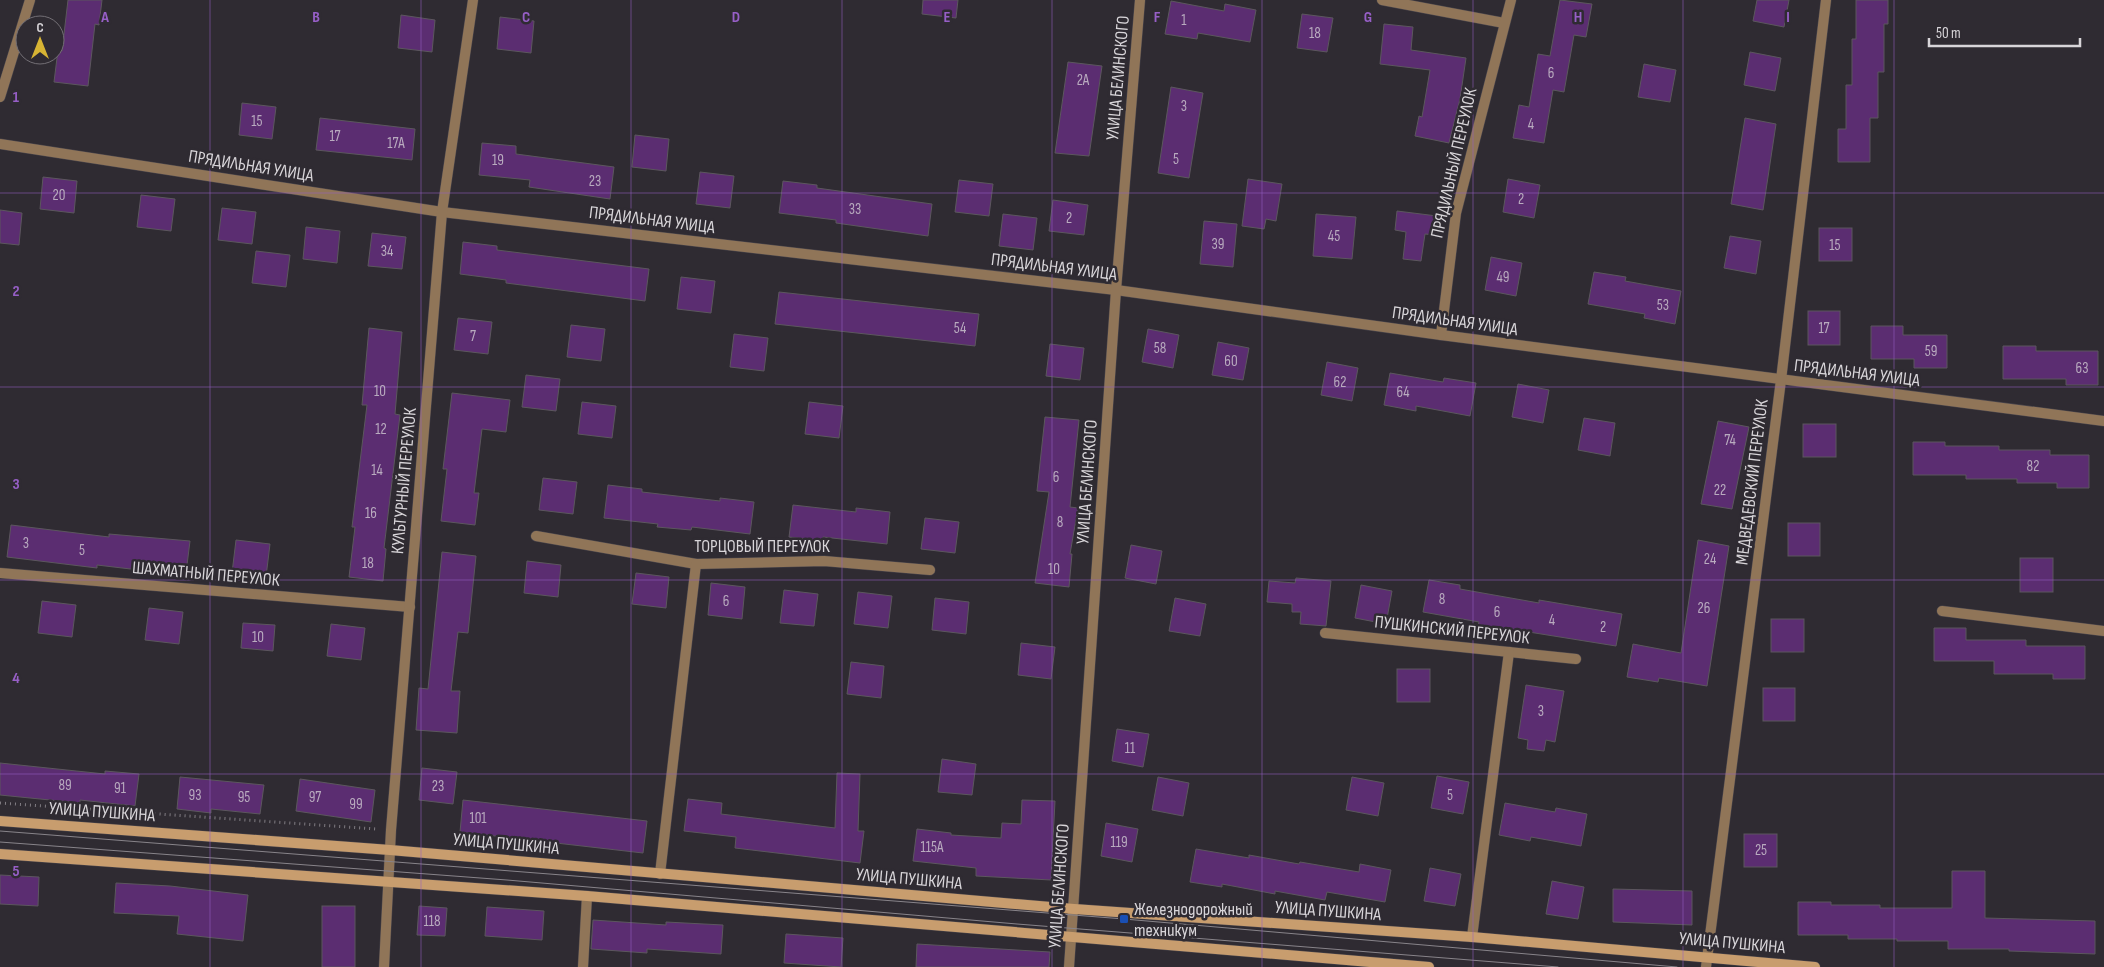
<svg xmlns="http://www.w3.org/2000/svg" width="2104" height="967" font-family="'Sofia Sans Condensed',sans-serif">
	<rect width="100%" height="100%" fill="#2f2b32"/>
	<!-- building -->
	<g fill="#5b2d71" stroke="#5c575e">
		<path d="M68 0H102L99 25 95 24 88 86 54 82 58 50 62 51Z"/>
		<path d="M923 0H958L956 18 922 14Z"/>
		<path d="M1560 0 1592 4 1586 37 1574 35 1564 92 1553 90 1544 143 1513 138 1519 105 1529 107 1538 54 1550 56Z"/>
		<path d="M1757 0H1789L1784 27 1753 21Z"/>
		<path d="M1856 0H1888V24H1884V72H1878V118H1870V162H1838V129H1846V85H1852V39H1856Z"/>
		<path d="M1171 1 1224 11 1225 4 1256 10 1250 42 1198 33 1197 39 1165 34Z"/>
		<path d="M1302 14 1333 18 1327 52 1297 48Z"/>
		<path d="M401 15 435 20 432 52 398 48Z"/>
		<path d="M500 17 534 21 531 53 497 49Z"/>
		<path d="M1384 24 1413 27 1411 50 1466 58 1460 99 1449 143 1415 136 1419 116 1422 117 1430 70 1380 64Z"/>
		<path d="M1750 52 1781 58 1775 91 1744 85Z"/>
		<path d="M1068 62 1102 66 1089 156 1055 153Z"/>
		<path d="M1644 64 1676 70 1670 102 1638 97Z"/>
		<path d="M1171 87 1203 93 1189 178 1158 173Z"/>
		<path d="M242 103 276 107 272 139 239 135Z"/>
		<path d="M320 118 415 129 412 160 316 150Z"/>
		<path d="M1745 118 1776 124 1763 210 1731 204Z"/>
		<path d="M635 135 669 139 666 171 632 167Z"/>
		<path d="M482 143 516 146V154L614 167 610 199 529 187 530 180 479 175Z"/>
		<path d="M700 172 734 176 730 208 696 204Z"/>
		<path d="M43 177 77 181 74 213 40 209Z"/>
		<path d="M1248 179 1282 184 1276 221 1266 219 1264 229 1242 226Z"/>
		<path d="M1508 179 1540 185 1534 218 1503 212Z"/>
		<path d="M959 180 993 184 989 216 955 212Z"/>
		<path d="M783 181 817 185V188L932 204 928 236 836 223V220L779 213Z"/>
		<path d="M141 195 175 199 171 231 137 227Z"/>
		<path d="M1053 200 1088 205 1084 235 1049 231Z"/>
		<path d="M222 208 256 212 252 244 218 240Z"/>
		<path d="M0 210 22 213 19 245 0 243Z"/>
		<path d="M1397 211 1437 216 1435 235 1425 234 1421 261 1403 259 1406 232 1395 230Z"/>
		<path d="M1003 214 1037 218 1033 250 999 246Z"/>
		<path d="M1316 214 1356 217 1352 259 1313 256Z"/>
		<path d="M1204 221 1237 224 1233 267 1200 264Z"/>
		<path d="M306 227 340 231 337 263 303 259Z"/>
		<rect x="1819" y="228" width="33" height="33"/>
		<path d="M372 233 406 237 402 269 368 266Z"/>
		<path d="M1730 236 1761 241 1756 274 1724 268Z"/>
		<path d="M463 242 497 246V250L649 269 645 301 506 283V280L460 274Z"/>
		<path d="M256 251 290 255 286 287 252 283Z"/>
		<path d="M1491 257 1522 263 1516 296 1485 290Z"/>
		<path d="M1594 272 1626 277 1625 281 1681 291 1675 324 1644 318 1645 314 1588 304Z"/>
		<path d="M681 277 715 281 711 313 677 309Z"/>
		<path d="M779 292 979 314 975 346 775 324Z"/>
		<rect x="1808" y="311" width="32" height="34"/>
		<path d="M458 318 492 322 488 354 454 350Z"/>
		<path d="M571 325 605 329 601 361 567 357Z"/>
		<path d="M1871 326H1903V335H1947V368H1914V359H1871Z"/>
		<path d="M369 328 402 332 395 414 400 415 384 548 386 549 383 581 349 577 355 527H352L367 405H362Z"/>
		<path d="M1148 329 1179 335 1173 368 1142 362Z"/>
		<path d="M734 334 768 338 764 371 730 367Z"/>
		<path d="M1218 342 1249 348 1243 380 1212 375Z"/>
		<path d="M1050 344 1084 348 1080 380 1046 376Z"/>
		<path d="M2003 346H2036V351H2098V385H2066V379H2003Z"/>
		<path d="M1327 362 1358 368 1352 401 1321 395Z"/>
		<path d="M1390 373 1443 382 1444 378 1476 383 1470 416 1416 406V411L1384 405Z"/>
		<path d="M526 375 560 379 556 411 522 407Z"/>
		<path d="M1518 384 1549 390 1543 423 1512 417Z"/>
		<path d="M452 393 510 400 506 432 482 429 474 493H479L475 525 441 521 447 469H443Z"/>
		<path d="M582 402 616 406 612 438 578 434Z"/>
		<path d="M809 402 843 406 839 438 805 434Z"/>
		<path d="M1045 417 1079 420 1070 507 1078 508 1070 554H1072L1069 587 1035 583 1049 492 1037 491Z"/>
		<path d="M1584 418 1615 423 1610 456 1578 450Z"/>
		<path d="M1718 421 1749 427 1732 509 1701 504Z"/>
		<rect x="1803" y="424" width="33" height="33"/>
		<path d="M1913 442H1945V446H1999V450H2050V455H2089V488H2057V483H2017V479H1966V475H1913Z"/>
		<path d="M543 478 577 482 573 514 539 510Z"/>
		<path d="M608 485 642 489V492L720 501V498L754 502 750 534 692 527 691 530 657 527 658 524 604 518Z"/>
		<path d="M793 505 856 512V508L890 512 887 544 823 537V541L789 537Z"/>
		<path d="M925 518 959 522 955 553 921 549Z"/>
		<rect x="1788" y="523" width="32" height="33"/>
		<path d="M11 525 109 537V534L190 541 186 573 140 567 139 570 97 565V568L7 557Z"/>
		<path d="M236 540 270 544 266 577 232 573Z"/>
		<path d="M1698 540 1729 546 1707 686 1659 678 1658 682 1627 677 1633 644 1681 653Z"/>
		<path d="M1131 545 1162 551 1156 584 1125 578Z"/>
		<path d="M442 552 476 556 468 633 458 632 451 691H460L457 733 416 730 419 688 428 689Z"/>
		<rect x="2020" y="558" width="33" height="34"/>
		<path d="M527 561 561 565 558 597 524 593Z"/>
		<path d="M636 573 669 577 666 608 632 604Z"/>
		<path d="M1296 578 1331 581 1326 626 1300 624 1301 612H1292V604L1267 602 1269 581 1295 583Z"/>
		<path d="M1429 580 1460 585V589L1539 603V600L1622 614 1616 646 1510 629 1509 632 1478 626 1479 622 1423 612Z"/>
		<path d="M711 583 745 587 742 619 708 615Z"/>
		<path d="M1361 585 1392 591 1386 624 1355 618Z"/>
		<path d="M784 590 818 594 814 626 780 623Z"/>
		<path d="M858 592 892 596 888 628 854 624Z"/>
		<path d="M935 598 969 602 966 634 932 630Z"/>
		<path d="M1175 598 1206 604 1200 636 1169 631Z"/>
		<path d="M42 601 76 605 72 637 38 633Z"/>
		<path d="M149 608 183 612 179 644 145 640Z"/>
		<rect x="1771" y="619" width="33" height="33"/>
		<path d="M243 623 275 625 273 651 241 648Z"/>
		<path d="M331 624 365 628 361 660 327 656Z"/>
		<path d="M1934 628H1966V640H2026V646H2085V679H2053V674H1994V661H1934Z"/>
		<path d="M1021 643 1055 647 1051 679 1018 675Z"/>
		<path d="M851 662 884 666 881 698 847 694Z"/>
		<rect x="1397" y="669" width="33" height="33"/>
		<path d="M1526 685 1564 691 1555 742 1546 740 1544 751 1527 749 1528 740 1518 738Z"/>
		<rect x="1763" y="688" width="32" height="33"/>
		<path d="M1117 729 1149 734 1143 767 1112 761Z"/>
		<path d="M942 759 976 764 972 795 938 792Z"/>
		<path d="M0 763 105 774V771L139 774 135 806 80 800V803L0 795Z"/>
		<path d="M422 768 457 772 453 804 419 800Z"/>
		<path d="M837 773 860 774 858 831H864L860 863 735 848 736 837 684 831 688 799 722 803 721 814 835 828Z"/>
		<path d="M1437 776 1469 782 1463 814 1431 808Z"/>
		<path d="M180 777 264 785 260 814 211 809V813L177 809Z"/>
		<path d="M1158 777 1189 783 1183 816 1152 810Z"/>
		<path d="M1352 777 1384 783 1378 816 1346 810Z"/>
		<path d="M300 779 375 790 371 822 296 811Z"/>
		<path d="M463 800 647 821 643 853 460 832Z"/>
		<path d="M1022 800 1055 801 1051 880 976 876V868L913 861 917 829 951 833V835L1001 838 1002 823 1021 824Z"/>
		<path d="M1505 803 1555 812 1556 808 1587 814 1581 846 1531 837 1530 841 1499 835Z"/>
		<path d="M1106 823 1138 829 1132 862 1101 856Z"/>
		<rect x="1744" y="834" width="33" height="33"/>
		<path d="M1196 849 1249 858V855L1299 864 1300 862 1359 872 1360 864 1391 870 1385 902 1327 892 1325 900 1275 891V894L1222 884V887L1190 882Z"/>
		<path d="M1430 868 1461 874 1455 906 1424 901Z"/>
		<path d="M1952 871H1985V918L2095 921V954L2009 951V949H1948V941H1897V939H1848V935H1798V902H1831V905H1880V908H1952Z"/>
		<path d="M0 875 39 877 38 906 0 904Z"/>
		<path d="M1552 881 1584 887 1578 919 1546 914Z"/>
		<path d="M116 883 170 886 248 895 243 941 177 934 179 916 114 913Z"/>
		<path d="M1613 889 1692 891V925L1613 922Z"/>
		<rect x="322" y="906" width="33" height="61"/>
		<path d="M419 906 447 908 445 936 417 935Z"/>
		<path d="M487 907 544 911 542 940 485 936Z"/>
		<path d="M593 920 666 925V922L723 925 721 954 647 949V953L591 949Z"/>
		<path d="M786 934 843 938 841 967 784 963Z"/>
		<path d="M917 944 1050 952 1049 967H916Z"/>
	</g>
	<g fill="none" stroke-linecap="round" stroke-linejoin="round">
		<!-- service casing -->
		<g stroke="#4a464d" stroke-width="11">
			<g id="service">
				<path d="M536 536 696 564 824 561 930 570"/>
				<path d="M1942 611 2104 631"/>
				<path d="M1325 633 1576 659"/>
				<path d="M660 874 696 564"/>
				<path d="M1472 937 1509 652"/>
				<path d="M583 967 587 896"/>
			</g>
		</g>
		<!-- minor casing -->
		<g stroke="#4a464d" stroke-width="11">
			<g id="minor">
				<path d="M1382 0 1504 23"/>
				<path d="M0 97 30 0"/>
				<path d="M0 144 442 212 1116 290 1441 335 2104 421"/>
				<path d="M1441 335 1456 213 1511 0"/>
				<path d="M0 573 410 607"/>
				<path d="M384 967 391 830 442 212 473 0"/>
				<path d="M1069 967 1116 290 1140 0"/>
				<path d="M1706 967 1781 380 1826 0"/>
			</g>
		</g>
		<!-- secondary casing -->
		<g stroke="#4a464d" stroke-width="11">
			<g id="secondary">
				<path d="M0 821 390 850 1074 909 1472 937 1815 967"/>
				<path d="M0 854 587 896 1429 967"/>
			</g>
		</g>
		<!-- path -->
		<path stroke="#817d83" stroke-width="3" stroke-dasharray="1 4" stroke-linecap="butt" d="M0 803 376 829"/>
		<!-- service -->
		<use href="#service" stroke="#907558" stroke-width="10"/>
		<!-- minor -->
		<use href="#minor" stroke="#907558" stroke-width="10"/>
		<!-- secondary -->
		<use href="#secondary" stroke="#c89d6e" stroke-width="10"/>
		<!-- tram -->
		<g stroke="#88848a" stroke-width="1">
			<path d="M0 831 1124 919 1677 967"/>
			<path d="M0 842 507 880 1017 924 1558 967"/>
		</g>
	</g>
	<!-- grid -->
	<path fill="none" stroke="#975fc7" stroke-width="1" stroke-opacity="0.55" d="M210 0V967M421 0V967M631 0V967M842 0V967M1052 0V967M1262 0V967M1473 0V967M1683 0V967M1894 0V967M0 193H2104M0 387H2104M0 580H2104M0 774H2104"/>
	<!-- markers -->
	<rect fill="#1a4fb4" stroke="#2f2b32" stroke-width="2" x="1119" y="914" width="10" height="10" rx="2.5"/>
	<g text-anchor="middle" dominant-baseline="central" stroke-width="5" stroke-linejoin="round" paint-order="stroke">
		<!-- number labels -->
		<g font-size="15" fill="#b9abbf">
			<text x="1184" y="20">1</text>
			<text x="1315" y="33">18</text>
			<text x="1551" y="73">6</text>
			<text x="1083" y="80">2А</text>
			<text x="1184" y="106">3</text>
			<text x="257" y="121">15</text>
			<text x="1531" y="124">4</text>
			<text x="335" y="136">17</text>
			<text x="396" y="143">17А</text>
			<text x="1176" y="159">5</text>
			<text x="498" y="160">19</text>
			<text x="595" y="181">23</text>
			<text x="59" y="195">20</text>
			<text x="1521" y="199">2</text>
			<text x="855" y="209">33</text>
			<text x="1069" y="218">2</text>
			<text x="1334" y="236">45</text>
			<text x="1218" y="244">39</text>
			<text x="1835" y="245">15</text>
			<text x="387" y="251">34</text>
			<text x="1503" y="277">49</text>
			<text x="1663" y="305">53</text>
			<text x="960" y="328">54</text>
			<text x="1824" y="328">17</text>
			<text x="473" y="336">7</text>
			<text x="1160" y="348">58</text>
			<text x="1931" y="351">59</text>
			<text x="1231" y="361">60</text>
			<text x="2082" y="368">63</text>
			<text x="1340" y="382">62</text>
			<text x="380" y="391">10</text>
			<text x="1403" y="392">64</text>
			<text x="381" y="429">12</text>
			<text x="1730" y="440">74</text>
			<text x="2033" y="466">82</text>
			<text x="377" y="470">14</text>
			<text x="1056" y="477">6</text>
			<text x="1720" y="490">22</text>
			<text x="371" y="513">16</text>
			<text x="1060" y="522">8</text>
			<text x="26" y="543">3</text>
			<text x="82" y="550">5</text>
			<text x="1710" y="559">24</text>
			<text x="368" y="563">18</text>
			<text x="1054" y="569">10</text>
			<text x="1442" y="599">8</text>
			<text x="726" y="601">6</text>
			<text x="1704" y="608">26</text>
			<text x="1497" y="612">6</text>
			<text x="1552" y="620">4</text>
			<text x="1603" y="627">2</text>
			<text x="258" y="637">10</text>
			<text x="1541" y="711">3</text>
			<text x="1130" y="748">11</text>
			<text x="65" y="785">89</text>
			<text x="438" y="786">23</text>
			<text x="120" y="788">91</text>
			<text x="195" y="795">93</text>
			<text x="1450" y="795">5</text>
			<text x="244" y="797">95</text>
			<text x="315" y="797">97</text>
			<text x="356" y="804">99</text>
			<text x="478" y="818">101</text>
			<text x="1119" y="842">119</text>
			<text x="932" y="847">115А</text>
			<text x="1761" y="850">25</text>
			<text x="432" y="921">118</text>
		</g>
		<!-- street labels -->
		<g font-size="18" fill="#d8d5d9" stroke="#2f2b32">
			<text transform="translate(1118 78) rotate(-85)">УЛИЦА БЕЛИНСКОГО</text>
			<text transform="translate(1454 163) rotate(-77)">ПРЯДИЛЬНЫЙ ПЕРЕУЛОК</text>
			<text transform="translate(251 166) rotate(9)">ПРЯДИЛЬНАЯ УЛИЦА</text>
			<text transform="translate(652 220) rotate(7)">ПРЯДИЛЬНАЯ УЛИЦА</text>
			<text transform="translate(1054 267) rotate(7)">ПРЯДИЛЬНАЯ УЛИЦА</text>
			<text transform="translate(1455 321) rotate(8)">ПРЯДИЛЬНАЯ УЛИЦА</text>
			<text transform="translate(1857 373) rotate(7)">ПРЯДИЛЬНАЯ УЛИЦА</text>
			<text transform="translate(404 481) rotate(-85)">КУЛЬТУРНЫЙ ПЕРЕУЛОК</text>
			<text transform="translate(1087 482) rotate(-86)">УЛИЦА БЕЛИНСКОГО</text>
			<text transform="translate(1752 482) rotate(-83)">МЕДВЕДЕВСКИЙ ПЕРЕУЛОК</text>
			<text x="762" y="546">ТОРЦОВЫЙ ПЕРЕУЛОК</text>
			<text transform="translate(206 574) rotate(5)">ШАХМАТНЫЙ ПЕРЕУЛОК</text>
			<text transform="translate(1452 630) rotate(6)">ПУШКИНСКИЙ ПЕРЕУЛОК</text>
			<text transform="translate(102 812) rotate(4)">УЛИЦА ПУШКИНА</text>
			<text transform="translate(506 844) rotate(5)">УЛИЦА ПУШКИНА</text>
			<text transform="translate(909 879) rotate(5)">УЛИЦА ПУШКИНА</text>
			<text transform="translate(1059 886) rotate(-86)">УЛИЦА БЕЛИНСКОГО</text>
			<text transform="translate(1328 911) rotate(4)">УЛИЦА ПУШКИНА</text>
			<text transform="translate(1732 943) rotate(5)">УЛИЦА ПУШКИНА</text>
		</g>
		<!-- poi labels -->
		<g font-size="18" fill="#d8d5d9" stroke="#2f2b32" text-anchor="start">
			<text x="1134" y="909">Железнодорожный<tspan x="1134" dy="21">техникум</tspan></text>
		</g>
	</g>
	<g font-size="16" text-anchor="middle" font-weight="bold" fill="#975fc7" stroke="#2f2b32" stroke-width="5" stroke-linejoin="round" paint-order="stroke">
		<text x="105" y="22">A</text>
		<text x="316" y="22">B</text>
		<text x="526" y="22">C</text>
		<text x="736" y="22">D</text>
		<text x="947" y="22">E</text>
		<text x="1157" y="22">F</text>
		<text x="1368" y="22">G</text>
		<text x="1578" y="22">H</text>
		<text x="1788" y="22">I</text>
		<text x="16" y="102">1</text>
		<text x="16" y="296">2</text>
		<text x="16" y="489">3</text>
		<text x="16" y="683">4</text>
		<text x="16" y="876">5</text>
	</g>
	<!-- north arrow -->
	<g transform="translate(40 40)"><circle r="24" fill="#2f2b32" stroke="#736f75"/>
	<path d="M0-4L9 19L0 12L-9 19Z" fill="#d7b434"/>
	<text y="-8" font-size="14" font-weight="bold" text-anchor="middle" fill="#d8d5d9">С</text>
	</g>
	<!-- scale -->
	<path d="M1929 38v8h151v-8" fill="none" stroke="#d8d5d9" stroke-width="2.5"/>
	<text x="1936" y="38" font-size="15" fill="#d8d5d9" stroke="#2f2b32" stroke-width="4" paint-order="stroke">50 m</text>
</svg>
